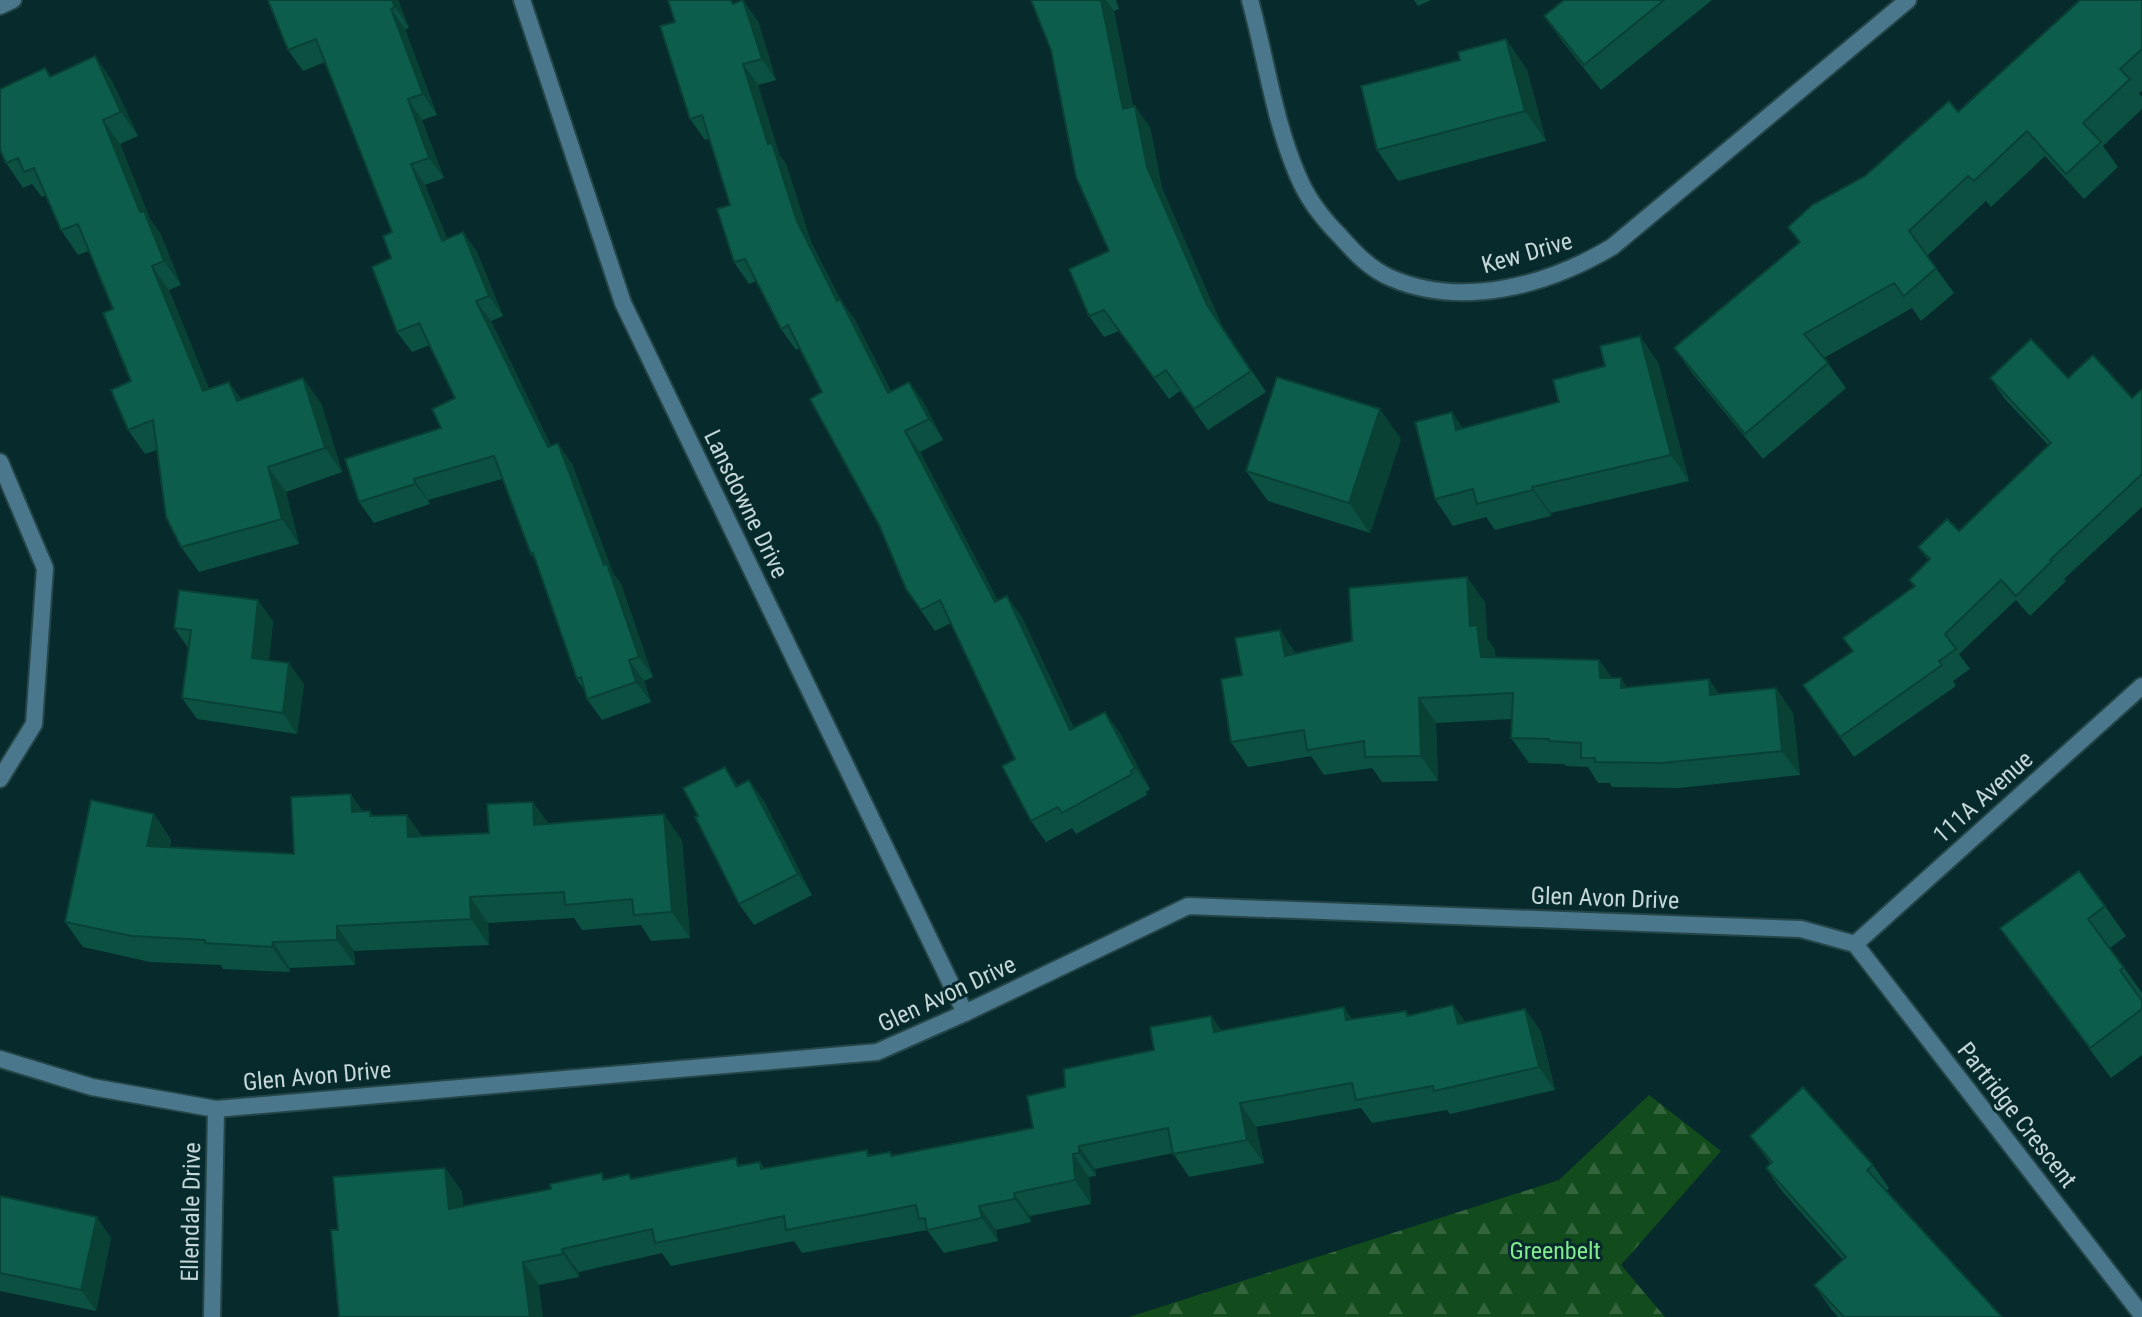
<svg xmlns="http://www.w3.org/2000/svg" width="2142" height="1317" font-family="'Roboto Condensed',sans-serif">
	<defs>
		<pattern id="forest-firs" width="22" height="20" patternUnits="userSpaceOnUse" patternTransform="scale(2)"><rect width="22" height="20" fill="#124b1c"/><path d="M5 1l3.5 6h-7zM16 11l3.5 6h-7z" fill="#33643c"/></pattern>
	</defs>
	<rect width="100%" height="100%" fill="#072a2c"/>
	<!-- forest -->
	<path fill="url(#forest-firs)" d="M1649 1095 1721 1151 1621 1265 1665 1317H1129L1559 1180Z"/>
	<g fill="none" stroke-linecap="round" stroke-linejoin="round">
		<!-- minor casing -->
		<g stroke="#254648" stroke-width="20">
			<g id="minor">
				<path d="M522 0 623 303 965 1013"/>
				<path d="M1250 0C1266 58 1274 121 1298 176 1307 198 1324 220 1340 236 1355 253 1370 269 1391 278 1463 309 1548 285 1612 247L1908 0"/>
				<path d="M0 6 13 0"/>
				<path d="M0 462 45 568 34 724 0 779"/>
				<path d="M1855 944 2142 1315"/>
				<path d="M1855 944 2142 686"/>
				<path d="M0 1059 92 1087 216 1109 877 1052 965 1013 1188 906 1801 929 1855 944"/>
				<path d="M212 1317 216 1109"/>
			</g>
		</g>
		<!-- minor -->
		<use href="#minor" stroke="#4a778b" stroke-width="16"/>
	</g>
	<!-- wall -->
	<g fill="#0b5041">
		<path d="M268 0H398L409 28 405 29 437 115 422 120 444 178 425 185 447 238 463 232 477 252 503 316 491 321 551 446 572 464 613 573 621 584 653 677 644 681 651 702 602 720 587 699 584 690 577 679 537 563 531 554 502 479 428 500 430 504 374 523 359 502 441 428 455 398 430 345 412 352 397 332 391 258 392 232 325 62 303 71 288 50Z"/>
		<path d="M1031 0H1116L1119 9 1114 11 1133 107 1150 127 1162 188 1222 326 1266 392 1208 430 1180 391 1169 399 1119 331 1104 337 1089 316 1109 251 1051 50Z"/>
		<path d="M1414 0H1431L1418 6Z"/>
		<path d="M1564 0H1712L1601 90 1562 41 1544 16Z"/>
		<path d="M2142 0V91L2139 93 2142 97V109L2103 146 2118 167 2084 199 2045 156 1991 207 1986 201 1927 256 1954 293 1921 321 1912 308 1824 358 1846 388 1763 459 1692 373 1674 348 1799 243 1865 176 1958 112Z"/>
		<path d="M740 1 758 21 776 80 758 85 779 154 786 164 811 242 840 299 855 320 891 391 909 382 924 403 943 440 920 452 998 601 1022 617 1074 728 1120 733 1150 789 1146 792 1147 795 1076 834 1072 828 1046 842 1031 821 1015 759 951 623 935 631 906 589 822 392 800 348 796 350 781 329 756 281 749 284 734 262 730 205 709 139 705 140 690 119 675 22Z"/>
		<path d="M1506 39 1527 70 1546 141 1398 181 1377 150 1460 60Z"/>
		<path d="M95 56 112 81 138 136 120 144 150 219 161 235 181 285 169 290 209 389 242 400 321 403 342 472 286 492 299 544 199 572 181 547 157 450 145 454 128 430 131 381 113 309 89 251 78 255 61 230 46 195 42 197 32 184 23 188 6 163 45 68 51 76Z"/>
		<path d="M1658 362 1689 481 1551 513V516L1495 530 1486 517 1453 526 1435 499 1452 412 1462 428 1559 402Z"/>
		<path d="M1990 378H2068L2132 398 2142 389V507L2064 579 2066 581 2030 616 2016 600 1959 654 1970 669 1953 681 1956 686 1854 757 1803 685 1853 651 1914 587 1909 580 1929 561 1918 547 1959 531 2049 446 2004 398Z"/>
		<path d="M1401 439 1370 533 1268 501 1246 471Z"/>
		<path d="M1485 602 1487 638 1495 650V657L1599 660 1612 678 1627 687 1720 694 1776 688 1793 713 1800 775 1679 788 1612 787 1610 783H1598L1588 767 1566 766 1564 764 1529 763 1511 738 1512 719 1436 723 1438 781 1382 782 1372 768 1324 775 1311 756 1248 767 1231 742 1242 675 1296 654 1352 641Z"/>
		<path d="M273 621 269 660 304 684 297 734 197 719 182 698 189 649 174 628Z"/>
		<path d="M749 780 764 801 812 895 754 925 739 904 698 816 739 786Z"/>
		<path d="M533 802 548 824 682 840 690 938 651 941 641 925 582 930 574 918 488 923 489 945 354 951 355 965 290 968V972L223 969 221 965 150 962 83 947 65 922 154 814 171 840 170 847 294 854 363 812 370 811 373 816 422 836 489 833Z"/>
		<path d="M2105 906 2126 936 2110 948 2142 993V1055L2111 1078 2000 928Z"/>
		<path d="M1453 1005 1465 1022 1525 1009 1541 1032 1555 1090 1450 1114 1447 1110 1372 1123 1361 1108 1256 1127 1264 1163 1189 1177 1173 1153 1095 1169 1096 1176 1089 1177 1091 1204 1030 1216 1031 1222 996 1230 998 1241 944 1253 927 1230 802 1253 794 1241 671 1266 662 1253 579 1272V1277L539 1285 338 1230 445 1168 462 1192 463 1206 606 1179H633L760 1162 764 1168 890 1152 893 1156 1033 1128 1065 1087 1154 1050 1211 1016 1221 1030 1352 1019 1406 1011 1409 1015Z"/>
		<path d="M1750 1136 1873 1165 1889 1188 1886 1191 2002 1317H1838L1831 1309 1814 1285 1843 1260 1782 1191 1766 1168 1770 1163Z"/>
		<path d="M0 1196 111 1238 96 1311 0 1291Z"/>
	</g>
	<!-- shaded-wall -->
	<g fill="#094135">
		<path d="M392 0H398L409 28 395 7Z"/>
		<path d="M743 0 758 21 776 80 762 59Z"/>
		<path d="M1101 0H1106L1114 11 1138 130 1123 109Z"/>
		<path d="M391 9 405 29 437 115 423 94Z"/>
		<path d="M1506 39 1527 70 1546 141 1525 111Z"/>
		<path d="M95 56 112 81 138 136 121 112Z"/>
		<path d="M743 64 758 85 779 154 786 164 811 242 852 322 837 301 797 221 768 144Z"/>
		<path d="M408 99 422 120 444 178 429 158Z"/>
		<path d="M1135 106 1150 127 1162 188 1222 326 1266 392 1207 305 1147 167Z"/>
		<path d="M103 120 120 144 150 219 161 235 181 285 164 261 140 212Z"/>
		<path d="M411 164 425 185 456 261 442 241Z"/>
		<path d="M463 232 477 252 503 316 489 296Z"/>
		<path d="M152 266 169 290 220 416 203 391Z"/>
		<path d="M840 299 855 320 902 414 888 393Z"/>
		<path d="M476 301 491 321 562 468 548 447Z"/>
		<path d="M1640 336 1658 362 1689 481 1671 455Z"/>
		<path d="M303 378 321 403 342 472 325 448Z"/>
		<path d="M229 382 247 407 237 401Z"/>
		<path d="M909 382 924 403 943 440 929 419Z"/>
		<path d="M1380 409 1401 439 1370 533 1349 503Z"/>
		<path d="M1452 412 1470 439 1456 430Z"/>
		<path d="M905 431 920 452 1009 623 995 602Z"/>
		<path d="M558 443 572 464 613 573 621 584 653 677 639 657Z"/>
		<path d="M268 467 286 492 299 544 282 519Z"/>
		<path d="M414 479 428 500 430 504 415 484Z"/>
		<path d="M1532 487 1551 513V516L1533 490Z"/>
		<path d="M1467 577 1485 602 1487 638 1495 650 1498 681 1481 657 1470 626Z"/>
		<path d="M1007 596 1022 617 1085 751 1070 730Z"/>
		<path d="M258 600 273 621 267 679 252 658Z"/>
		<path d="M1280 630 1297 655 1285 656Z"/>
		<path d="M629 660 644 681 651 702 636 682Z"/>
		<path d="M1599 660 1617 685 1600 678Z"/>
		<path d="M289 663 304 684 297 734 283 713Z"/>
		<path d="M1621 678 1638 703 1621 688Z"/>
		<path d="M1709 679 1726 704 1710 695Z"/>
		<path d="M1776 688 1793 713 1800 775 1782 751Z"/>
		<path d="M1419 698 1436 723 1438 781 1421 756Z"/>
		<path d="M1105 712 1120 733 1150 789 1135 768Z"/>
		<path d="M725 767 740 788 736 787Z"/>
		<path d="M749 780 764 801 812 895 798 874Z"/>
		<path d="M351 794 369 820 352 812Z"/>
		<path d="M533 802 551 827 534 825Z"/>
		<path d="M154 814 171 840 165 871 147 846Z"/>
		<path d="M664 814 682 840 690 938 672 912Z"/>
		<path d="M407 815 425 840 408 837Z"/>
		<path d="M470 897 488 923 489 945 471 919Z"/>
		<path d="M337 926 354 951 355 965 337 940Z"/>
		<path d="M273 942 290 968V972L272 947Z"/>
		<path d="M1453 1005 1470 1029 1458 1024Z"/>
		<path d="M1344 1007 1360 1031 1346 1020Z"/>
		<path d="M1525 1009 1541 1032 1555 1090 1539 1067Z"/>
		<path d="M1211 1016 1228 1039 1214 1032Z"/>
		<path d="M1240 1103 1256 1127 1264 1163 1247 1140Z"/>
		<path d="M1079 1146 1095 1169 1096 1176 1079 1153Z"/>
		<path d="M1073 1154 1089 1177 1091 1204 1075 1180Z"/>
		<path d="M445 1168 462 1192 465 1233 449 1209Z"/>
		<path d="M1014 1193 1030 1216 1031 1222 1015 1199Z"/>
		<path d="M979 1206 996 1230 998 1241 982 1218Z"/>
		<path d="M97 1217 111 1238 96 1311 81 1290Z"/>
		<path d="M562 1249 579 1272V1277L563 1254Z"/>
		<path d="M523 1262 539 1285 543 1317H530Z"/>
	</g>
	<!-- building -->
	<g fill="#0d5d4c" stroke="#094135" stroke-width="2">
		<path d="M268 0H392L395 7 391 9 423 94 408 99 429 158 411 164 442 241 463 232 489 296 476 301 548 447 558 443 604 565 607 564 639 657 629 660 636 682 587 699 581 677 577 679 533 553 531 554 494 456 414 479 415 484 359 502 345 459 441 428 432 409 455 398 419 323 397 332 372 267 391 258 383 236 392 232 316 39 288 50Z"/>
		<path d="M668 0H731L733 4 743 0 762 59 743 64 768 144 772 143 797 221 837 301 840 299 888 393 909 382 929 419 905 431 995 602 1007 596 1070 730 1105 712 1135 768 1131 771 1132 774 1062 813 1058 807 1031 821 1002 766 1015 759 940 600 921 610 906 589 879 525 810 399 822 392 788 325 781 329 745 259 734 262 717 209 730 205 702 115 690 119 660 26 675 22Z"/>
		<path d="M1031 0H1101L1123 109 1135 106 1147 167 1207 305 1251 371 1194 409 1166 370 1154 378 1104 310 1089 316 1069 269 1109 251 1076 177 1051 50Z"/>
		<path d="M1564 0H1664L1584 65 1544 16Z"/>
		<path d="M2080 0H2142V49L2120 69 2130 79 2083 123 2101 142 2066 174 2027 131 1974 181 1968 176 1909 231 1936 268 1904 296 1894 283 1804 334 1828 363 1745 434 1674 348 1800 242 1788 227 1812 205 1865 176 1949 101 1958 112Z"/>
		<path d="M1506 39 1525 111 1377 150 1361 86 1460 60 1458 52Z"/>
		<path d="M95 56 121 112 103 120 140 212 144 211 164 261 152 266 203 391 229 382 237 401 303 378 325 448 268 467 282 519 181 547 166 517 153 420 128 430 111 390 131 381 103 313 113 309 78 224 61 230 34 168 24 172 18 158 6 163 0 150V89L45 68 50 77Z"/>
		<path d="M1640 336 1671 455 1532 487 1533 490 1477 504 1473 489 1435 499 1415 422 1452 412 1456 430 1559 402 1553 380 1605 366 1600 346Z"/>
		<path d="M2031 339 2068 378 2093 355 2132 398 2142 389V474L2050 560 2052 561 2016 596 2001 580 1945 634 1956 649 1939 661 1942 665 1840 737 1803 685 1853 651 1843 638 1915 586 1909 580 1930 559 1918 547 1947 519 1959 531 2051 443 1990 378Z"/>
		<path d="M1277 377 1380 409 1349 503 1246 471Z"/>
		<path d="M1467 577 1470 626 1477 625 1481 657 1599 660 1600 678H1621V688L1709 679 1710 695 1776 688 1782 751 1661 763 1595 762V758H1581V743L1549 741V739L1511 738 1513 693 1419 698 1421 756 1365 757 1364 741 1307 750 1304 730 1231 742 1221 679 1242 675 1235 638 1280 630 1285 656 1352 641 1349 588Z"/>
		<path d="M179 590 258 600 252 658 289 663 283 713 182 698 191 630 174 628Z"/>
		<path d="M725 767 736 787 749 780 798 874 739 904 695 817 698 816 683 788Z"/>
		<path d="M351 794 352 812 370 811V816L407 815 408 837 489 833 487 804 533 802 534 825 664 814 672 912 634 915 632 899 565 905 564 892 470 897 471 919 337 926V940L273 942 272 947 205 943V940L132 936 65 922 91 800 154 814 147 846 294 854 291 797Z"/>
		<path d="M2079 871 2105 906 2088 919 2124 968 2120 970 2142 1001V1009L2090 1048 2000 928Z"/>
		<path d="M1453 1005 1458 1024 1525 1009 1539 1067 1434 1091 1433 1086 1356 1100 1352 1083 1240 1103 1247 1140 1173 1154 1168 1128 1079 1146V1153L1073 1154 1075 1180 1014 1193 1015 1199 979 1206 982 1218 927 1230 925 1218 919 1219 916 1205 786 1230 784 1216 655 1243 652 1229 562 1249 563 1254 523 1262 530 1317H339L331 1230H338L333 1177 445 1168 449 1209 551 1189 550 1184 602 1173 603 1180 629 1174 631 1179 736 1158 738 1166 760 1162 761 1169 867 1150 868 1156 890 1152 891 1156 1033 1128 1027 1096 1065 1087 1064 1069 1154 1050 1150 1027 1211 1016 1214 1032 1344 1007 1346 1020 1406 1011 1407 1016Z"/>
		<path d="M1803 1087 1873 1165 1867 1170 2002 1317H1844L1814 1285 1846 1257 1766 1168 1772 1162 1750 1136Z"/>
		<path d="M0 1196 97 1217 81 1290 0 1273Z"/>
	</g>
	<g text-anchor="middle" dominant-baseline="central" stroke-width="6" stroke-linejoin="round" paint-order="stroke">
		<!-- street labels -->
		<g font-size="24" fill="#c5d7d8" stroke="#072a2c">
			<text transform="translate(1527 253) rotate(-16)">Kew Drive</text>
			<text transform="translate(746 504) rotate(64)">Lansdowne Drive</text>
			<text transform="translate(1983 797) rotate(-42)">111A Avenue</text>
			<text transform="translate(1605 898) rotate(2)">Glen Avon Drive</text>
			<text transform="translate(947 994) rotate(-25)">Glen Avon Drive</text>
			<text transform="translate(317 1076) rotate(-5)">Glen Avon Drive</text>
			<text transform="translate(2017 1115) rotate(52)">Partridge Crescent</text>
			<text transform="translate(191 1212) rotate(-89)">Ellendale Drive</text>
		</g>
		<!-- park labels -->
		<g font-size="24" fill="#83ea8d" stroke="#072a2c">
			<text x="1555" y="1251">Greenbelt</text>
		</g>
	</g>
</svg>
